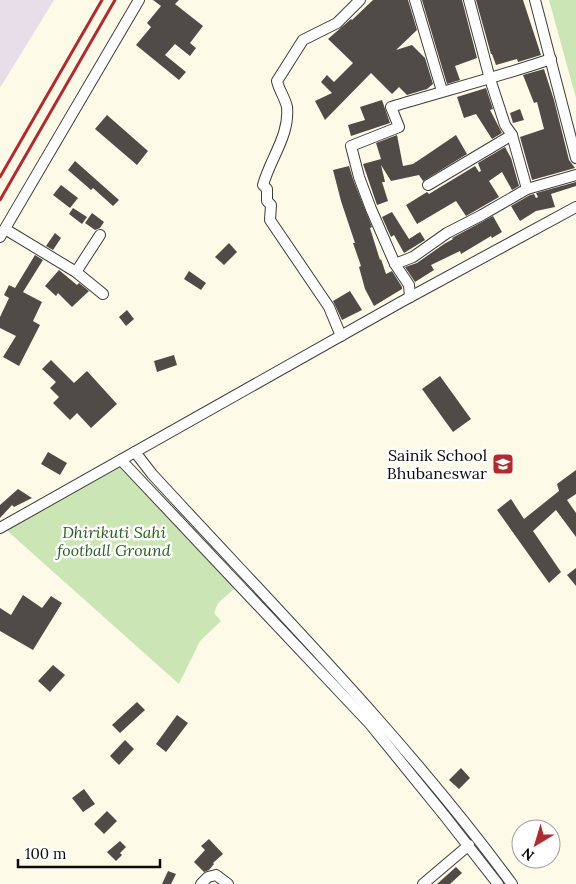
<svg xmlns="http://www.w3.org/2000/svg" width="576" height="884" font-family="Lora,serif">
	<rect width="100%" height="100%" fill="#fefae8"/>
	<!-- industrial -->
	<path fill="#e8dee9" d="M0 0H54L0 88Z"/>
	<!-- green -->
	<g fill="#cce5b4">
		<path d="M549 0H576V98Z"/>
		<path d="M127 461 240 584 218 603 214 613 221 621 200 641 179 684 3 527Z"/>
	</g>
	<!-- building -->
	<g fill="#514b47">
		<path d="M153 0H179L175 4 203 26 190 43 196 48 190 56 175 44 165 55 186 72 179 80 136 45 151 27 147 23 161 6Z"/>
		<path d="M373 0H408L417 30 396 50 412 45 425 58 433 84 427 89 407 95 399 87 392 94 371 73 325 120 315 101 332 93 321 82 327 75 334 82 353 63 328 39 351 19 352 20Z"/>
		<path d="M422 0H462L477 58 455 66 460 80 447 84Z"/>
		<path d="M476 0H523L541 55 518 62 517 59 496 65 492 54H491Z"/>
		<path d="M544 69 554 100 569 160 575 168 532 180 520 137 544 129 537 102 534 103 523 75Z"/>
		<path d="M486 88 493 109 490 110 502 133 492 139 476 114 464 118 457 97Z"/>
		<path d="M382 100 390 123 351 136 348 125 365 120 360 107Z"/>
		<path d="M520 109 524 120 513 123 510 113Z"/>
		<path d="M107 115 148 151 137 165 95 129Z"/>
		<path d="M397 135 403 166 413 164 425 156 456 135 467 154 423 181 419 175 391 181 381 165 385 182H382L388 201 377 205 363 164 381 159 376 143Z"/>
		<path d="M505 147 511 158 519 186 512 190 502 172 489 181 499 197 466 216 456 201 417 224 406 205 427 192 429 194 475 166 479 172 481 171 478 163Z"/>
		<path d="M75 161 119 200 113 206 93 188 91 190 68 170Z"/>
		<path d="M349 166 353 179 372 227 370 228 380 260 381 259 386 274 392 271 402 287V289L374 306 365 289 359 267 361 266 353 243H355L341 201 333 170Z"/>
		<path d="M576 182V186L551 194 555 207 536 211 520 221 511 206 530 195 534 194 536 198 538 197 536 193Z"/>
		<path d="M61 185 78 198 70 208 53 195Z"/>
		<path d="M73 208 87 217 82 224 69 214Z"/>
		<path d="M392 212 409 239 420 232 425 240 404 253 394 235 391 237 382 217Z"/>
		<path d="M92 213 104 222 100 228 95 230 85 223Z"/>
		<path d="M493 216 502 232 492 238 491 236 461 254 460 251 431 265 434 270 415 282 405 267 417 263 444 244 453 239 452 238Z"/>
		<path d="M55 233 61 238 53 250 46 246Z"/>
		<path d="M229 243 237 252 224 265 215 257Z"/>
		<path d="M35 255 43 260 23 292 42 302 33 321 40 325 19 366 3 357 16 336 0 328V317L9 298 4 295 9 285 15 288Z"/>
		<path d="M59 270 77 285 79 283 89 291 72 307 58 293 56 296 45 286Z"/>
		<path d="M189 271 206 283 201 290 184 279Z"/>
		<path d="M350 291 362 310 342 320 333 301Z"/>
		<path d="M127 310 134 319 126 326 119 317Z"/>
		<path d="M174 355 177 365 157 372 154 361Z"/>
		<path d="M51 360 74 383 87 371 117 404 91 428 77 413 70 420 53 403 59 397 50 388 56 382 42 369Z"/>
		<path d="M440 376 471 419 453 432 422 389Z"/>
		<path d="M48 452 67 463 60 475 41 464Z"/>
		<path d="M576 470V494L567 500 576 513V537L556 510 533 531 561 572 549 583 497 510 511 499 524 519 559 491 557 484Z"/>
		<path d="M18 489 32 498 14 507 12 505 0 518V505Z"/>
		<path d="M576 568V586L567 575Z"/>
		<path d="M23 595 42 608 51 596 62 603 33 650 0 631V608L11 615Z"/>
		<path d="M53 665 65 675 50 692 38 681Z"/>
		<path d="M137 702 145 710 120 733 112 725Z"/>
		<path d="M177 715 188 723 166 752 156 744Z"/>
		<path d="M125 740 134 749 119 765 110 756Z"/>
		<path d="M461 768 470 778 459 789 449 780Z"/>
		<path d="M84 789 95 804 83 812 72 798Z"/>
		<path d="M107 811 117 821 104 834 94 824Z"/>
		<path d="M209 839 223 854 213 863 214 864 209 870 204 872 194 862 205 850 201 846Z"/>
		<path d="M120 841 126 847 120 853 122 855 116 861 107 852Z"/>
		<path d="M456 867 462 873 450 884H437Z"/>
		<path d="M168 871 176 874 171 884H162Z"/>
	</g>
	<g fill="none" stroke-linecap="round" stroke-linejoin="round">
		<!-- minor casing -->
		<g stroke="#3d3d3d" stroke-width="12">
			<g id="minor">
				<path d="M415 0 442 91"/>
				<path d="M535 0 576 158"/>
				<path d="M512 135 527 189"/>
				<path d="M428 185 512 135 505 125 490 79 469 0"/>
				<path d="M5 229 76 272 103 294"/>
				<path d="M0 237 139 0"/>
				<path d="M395 264 413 257 447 233 482 215 527 189 576 175"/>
				<path d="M76 272 100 235"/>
				<path d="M410 297 409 285 395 264 371 209 359 177 351 146 399 127 391 107C444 91 498 77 551 59"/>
				<path d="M341 336 329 307 270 220 271 205 267 201V189L263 185C270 159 290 135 287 107 285 98 279 90 277 81L303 40 337 23 360 0"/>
				<path d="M135 452 152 474C275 608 404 737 512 884"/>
				<path d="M121 460 370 724 444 815 498 884"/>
				<path d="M0 528 401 302 576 207"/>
				<path d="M201 884 208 877 216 875 228 884"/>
				<path d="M423 884 469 845"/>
			</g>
		</g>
		<!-- minor -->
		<use href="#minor" stroke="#fff" stroke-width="10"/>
		<!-- rail -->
		<g stroke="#b02b2e" stroke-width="3">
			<path d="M0 177 102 0"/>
			<path d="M0 200 115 0"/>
		</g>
	</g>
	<!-- icons -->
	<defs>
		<g id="school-square" transform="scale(1.125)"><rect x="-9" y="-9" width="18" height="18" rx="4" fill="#b02b2e" stroke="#fff"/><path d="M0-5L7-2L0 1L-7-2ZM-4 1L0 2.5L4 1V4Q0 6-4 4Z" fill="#fff"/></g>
	</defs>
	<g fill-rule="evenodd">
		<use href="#school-square" x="503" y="464"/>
	</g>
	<g text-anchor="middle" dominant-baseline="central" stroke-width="5" stroke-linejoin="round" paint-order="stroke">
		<!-- poi labels -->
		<g font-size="16" fill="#0a0a0a" stroke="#fff" text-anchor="end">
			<text x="487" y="455">Sainik School<tspan x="487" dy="18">Bhubaneswar</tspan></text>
		</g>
		<!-- park labels -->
		<g font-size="16" font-style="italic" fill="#2a5c1f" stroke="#fff">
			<text x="114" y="532">Dhirikuti Sahi<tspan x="114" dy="18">football Ground</tspan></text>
		</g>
	</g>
	<!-- north arrow -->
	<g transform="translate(536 844) rotate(218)"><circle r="24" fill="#ffffff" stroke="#9d9d9d"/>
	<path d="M0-4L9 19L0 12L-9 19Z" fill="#b02b2e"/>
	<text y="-8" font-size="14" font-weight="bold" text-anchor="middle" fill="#0a0a0a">N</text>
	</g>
	<!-- scale -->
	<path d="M18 859v8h142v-8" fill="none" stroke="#0a0a0a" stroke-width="2.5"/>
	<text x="25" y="859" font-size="15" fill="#0a0a0a" stroke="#ffffff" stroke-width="4" paint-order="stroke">100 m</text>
</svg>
